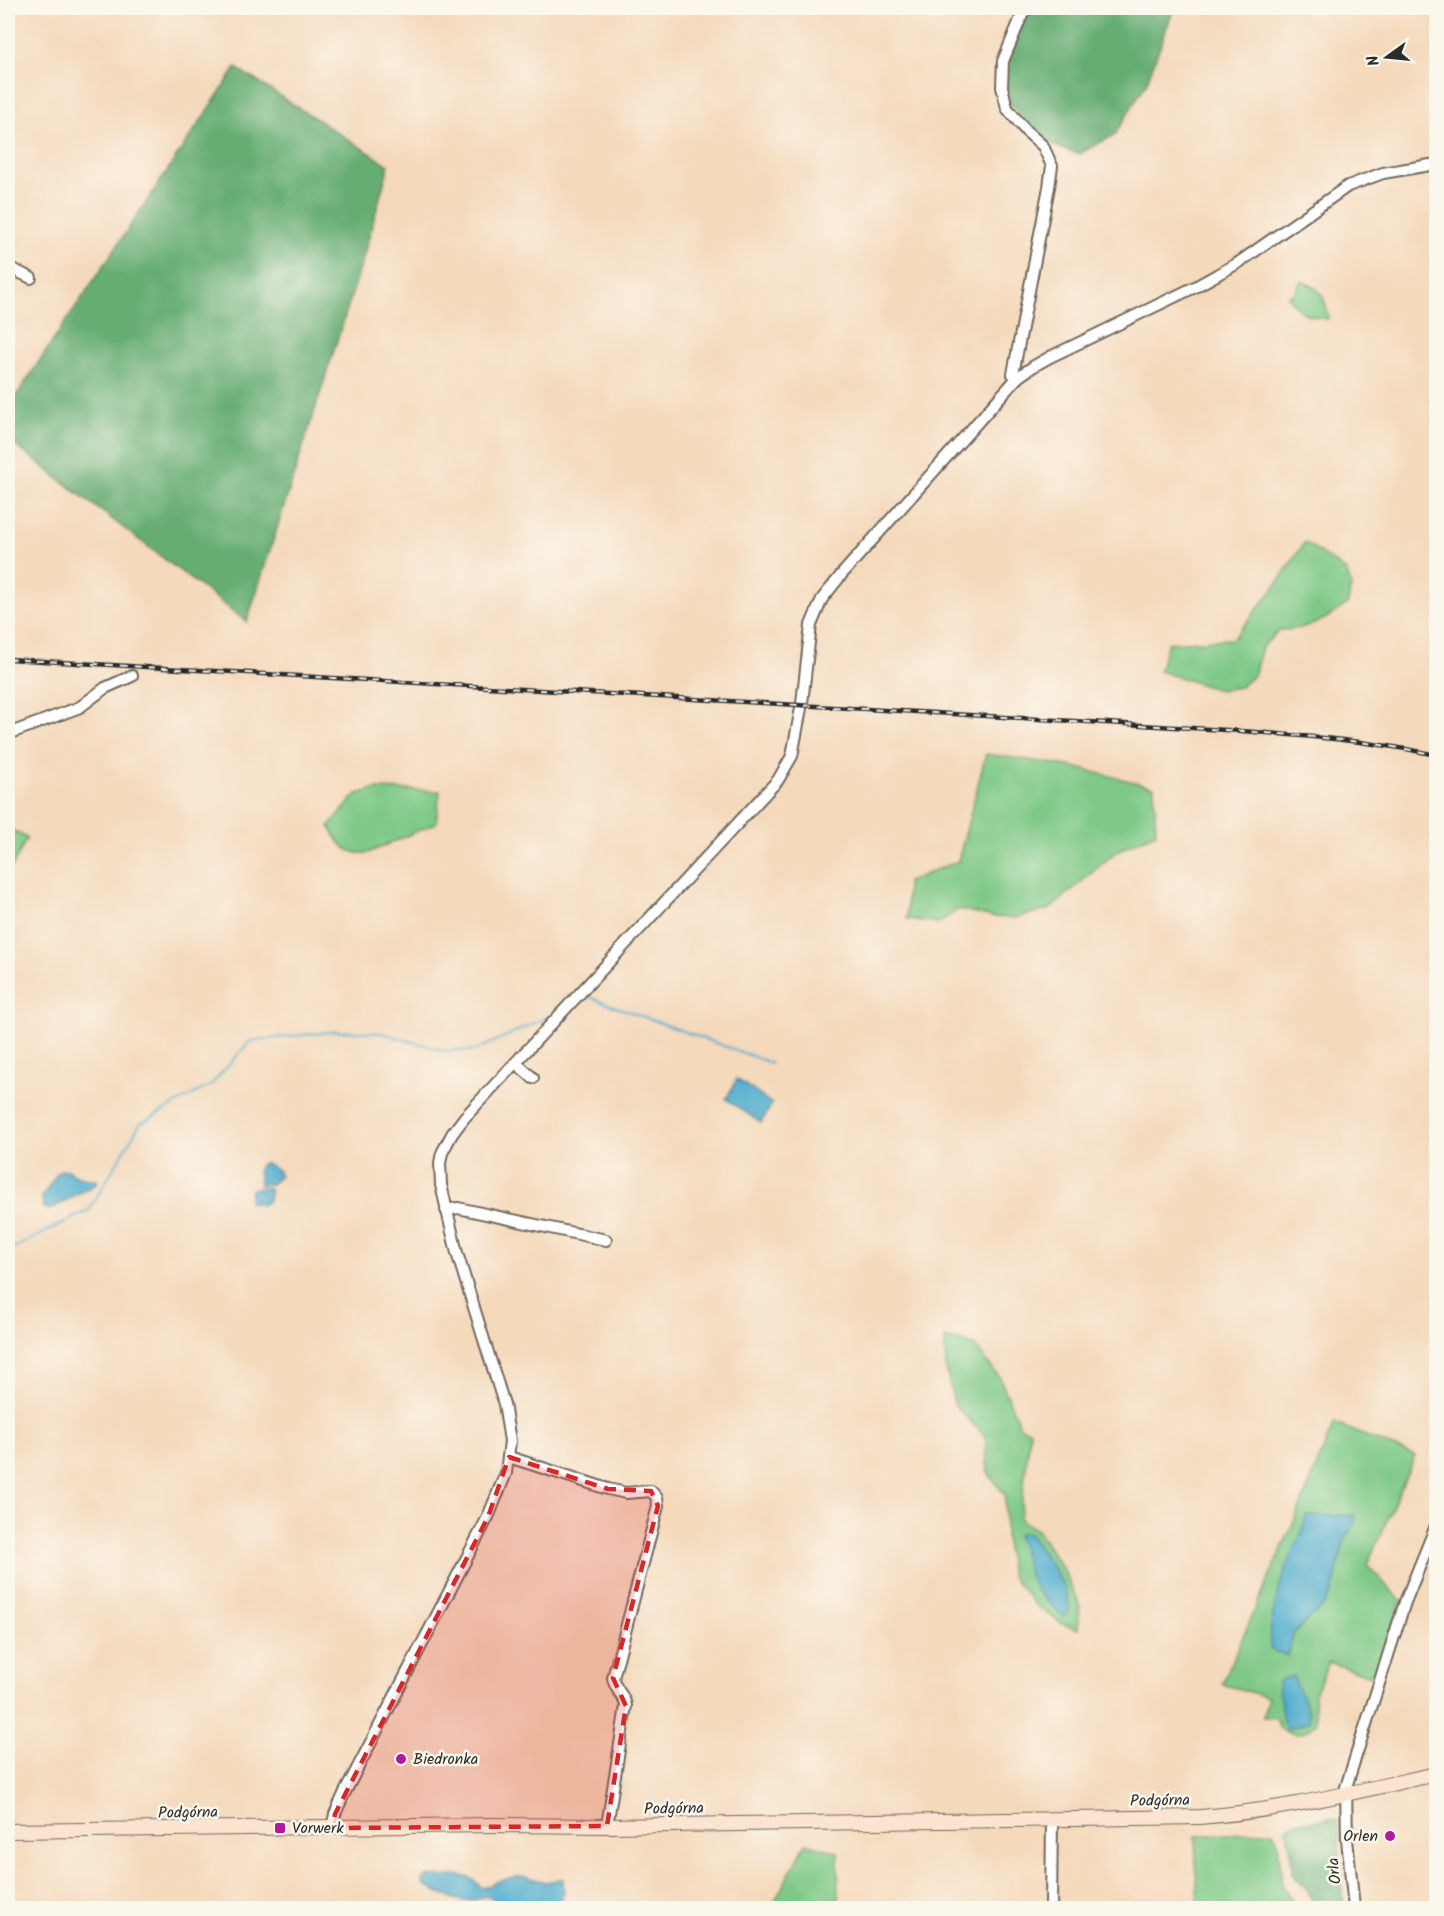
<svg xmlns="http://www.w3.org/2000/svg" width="1444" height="1916" font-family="Kalam,sans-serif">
	<rect width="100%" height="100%" fill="#fbf7ec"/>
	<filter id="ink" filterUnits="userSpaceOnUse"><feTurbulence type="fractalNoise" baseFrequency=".0167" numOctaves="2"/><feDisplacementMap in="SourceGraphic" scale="12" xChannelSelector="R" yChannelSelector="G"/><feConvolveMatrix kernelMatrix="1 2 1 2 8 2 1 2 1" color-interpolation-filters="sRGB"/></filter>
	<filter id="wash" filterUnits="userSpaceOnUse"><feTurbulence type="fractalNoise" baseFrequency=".008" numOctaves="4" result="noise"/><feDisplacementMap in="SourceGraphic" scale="24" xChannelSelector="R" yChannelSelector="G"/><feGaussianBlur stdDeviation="1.35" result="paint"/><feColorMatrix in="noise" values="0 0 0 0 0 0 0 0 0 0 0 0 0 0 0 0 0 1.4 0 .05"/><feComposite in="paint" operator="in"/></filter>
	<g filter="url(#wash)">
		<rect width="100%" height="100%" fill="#f4d9bb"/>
		<!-- green -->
		<g fill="#7ec986" stroke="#547a58" stroke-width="1.5">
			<path d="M1301 281C1322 288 1326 298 1328 319 1307 315 1300 315 1288 296L1294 294Z"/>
			<path d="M1305 542 1346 571 1351 584 1348 603C1326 620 1309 630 1280 630L1262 647 1254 675 1240 687 1219 690 1159 671 1168 643 1233 639 1272 591Z"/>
			<path d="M986 754 1070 766 1154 787 1156 833 1118 850 1050 909 1014 918 992 917 959 909 939 923 907 919V882L958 861Z"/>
			<path d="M376 789 440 791 436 823 368 853C345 855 340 844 329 826L357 794Z"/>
			<path d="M8 828 27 838 12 867 8 864Z"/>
			<path d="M945 1338 974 1345 1000 1378 1020 1427 1030 1430 1020 1519 1038 1531 1065 1573 1080 1605 1078 1629 1061 1623 1036 1606 1011 1576 1005 1536V1495L988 1473 985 1436 955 1406 946 1370Z"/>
			<path d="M1334 1423 1415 1456 1367 1565 1401 1601 1377 1678 1329 1662 1314 1696 1316 1723C1303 1736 1295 1737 1279 1728L1277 1718 1263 1717 1268 1697 1222 1684 1299 1510Z"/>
			<path d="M1273 1831 1278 1841 1282 1886 1297 1908H1198L1195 1836Z"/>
			<path d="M806 1843 838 1852 839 1908H771Z"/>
		</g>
		<!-- forest -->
		<g fill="#66ad73" stroke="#486c4f" stroke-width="1.5">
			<path d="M1029 8H1174L1147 82 1115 135 1079 154 1062 149 1050 143 1029 125 1010 104 1005 85 1006 63Z"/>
			<path d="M236 68 389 165 360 269 247 622 8 440V408Z"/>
			<path d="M1330 1818 1337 1819 1338 1825 1344 1908H1316L1306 1889 1292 1874 1291 1851 1286 1828 1297 1822Z"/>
		</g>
		<!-- water -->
		<g fill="#4eaccd" stroke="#3c6c7c" stroke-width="1.5">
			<path d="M737 1079 772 1104 761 1123 726 1099Z"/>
			<path d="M265 1163 277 1170 280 1176 271 1184 260 1185 258 1170 261 1164Z"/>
			<path d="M62 1170H67L78 1177 97 1180 96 1184 51 1209H46L43 1206 42 1197 58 1172Z"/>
			<path d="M259 1188H268L270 1192 269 1200 262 1205 249 1202 250 1193 252 1189Z"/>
			<path d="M1347 1515 1355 1516 1354 1526 1344 1542 1332 1593 1324 1605 1294 1633 1287 1656 1270 1649 1271 1625 1279 1588 1293 1549 1300 1538 1306 1516Z"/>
			<path d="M1025 1533 1030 1536C1044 1556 1074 1590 1068 1614L1063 1616 1036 1590 1030 1578 1022 1547 1017 1535Z"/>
			<path d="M1293 1676 1309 1712V1722L1287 1729 1283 1722 1278 1682 1282 1679Z"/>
			<path d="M430 1876C447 1879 469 1869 480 1887L484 1888 496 1882 514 1877H528L545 1882 563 1879 564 1892 558 1908H502C483 1883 484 1904 465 1901 451 1899 436 1892 424 1885L423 1881 425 1877Z"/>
		</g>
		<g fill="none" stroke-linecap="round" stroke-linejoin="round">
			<!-- stream -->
			<g stroke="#4eaccd" stroke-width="2">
				<path d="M576 1004 589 997 771 1063"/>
				<path d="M8 1251 89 1210 140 1124 212 1084 250 1041 338 1031 381 1033 446 1051 476 1050 552 1015"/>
			</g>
		</g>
	</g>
	<g filter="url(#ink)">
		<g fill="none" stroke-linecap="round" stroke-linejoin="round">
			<!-- street casing -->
			<g stroke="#71685d" stroke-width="14">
				<g id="street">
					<path d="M8 267 31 278"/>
					<path d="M1018 377 1013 374 1049 187 1052 166 1043 146 1026 131 1007 108 1002 87 1003 61 1025 8"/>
					<path d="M8 734 80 707 105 688 132 676"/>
					<path d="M516 1063 533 1078"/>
					<path d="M446 1210 458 1208 606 1240"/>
					<path d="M509 1457 608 1489 626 1493 651 1491 657 1498 658 1506 613 1678C615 1691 624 1694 626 1706L607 1826"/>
					<path d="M332 1828 335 1814 344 1794 488 1517 506 1473 510 1441 504 1404 457 1253 441 1185 440 1163 442 1153 452 1134 464 1118 778 780 792 756 802 703 811 625 822 599 842 574 1018 377 1034 366 1050 357 1195 287 1238 263 1348 186 1383 173 1436 164"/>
					<path d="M1051 1908 1052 1820"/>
					<path d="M1354 1908 1347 1839 1346 1787 1405 1602 1436 1526"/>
				</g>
			</g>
			<!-- secondary casing -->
			<g stroke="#71685d" stroke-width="16">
				<path id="secondary" d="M8 1831 492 1825 607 1826 1200 1817C1280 1811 1358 1791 1436 1774"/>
			</g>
			<!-- street -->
			<use href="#street" stroke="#fff" stroke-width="10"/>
			<!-- secondary -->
			<use href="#secondary" stroke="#fce5d0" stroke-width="14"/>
			<!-- rail casing -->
			<g stroke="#2b2b2b" stroke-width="4.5">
				<path id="rail" d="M8 659 1226 730C1296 735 1367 740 1436 755"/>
			</g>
			<!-- rail -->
			<use href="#rail" stroke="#fbf7ec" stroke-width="2" stroke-dasharray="7" stroke-linecap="butt"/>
		</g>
	</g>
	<!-- marked area -->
	<path fill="#d62828" fill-opacity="0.2" stroke="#d62828" stroke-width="4.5" stroke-dasharray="12 8" stroke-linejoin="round" d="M509 1457 608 1489 651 1491 658 1506 613 1678 626 1706 607 1826 332 1828 335 1814 488 1517Z"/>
	<!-- markers -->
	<g fill="#b5179e" stroke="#fbf7ec" stroke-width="2">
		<circle cx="401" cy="1759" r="6"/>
		<rect x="274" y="1822" width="12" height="12" rx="3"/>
		<circle cx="1390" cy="1836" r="6"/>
	</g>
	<g text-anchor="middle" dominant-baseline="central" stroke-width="5" stroke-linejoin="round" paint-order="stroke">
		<!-- poi labels -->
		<g font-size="16" fill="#2b2b2b" stroke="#fbf7ec" text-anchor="start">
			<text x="413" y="1759">Biedronka</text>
			<text x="292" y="1828">Vorwerk</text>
			<text x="1378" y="1836" text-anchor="end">Orlen</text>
		</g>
		<!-- street labels -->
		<g font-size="16" fill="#2b2b2b" stroke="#fbf7ec">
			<text transform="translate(1160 1801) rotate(-1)">Podgórna</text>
			<text transform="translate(674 1809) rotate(-1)">Podgórna</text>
			<text transform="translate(188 1813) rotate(-1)">Podgórna</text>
			<text transform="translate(1335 1871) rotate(-96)">Orla</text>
		</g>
	</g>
	<!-- margin -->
	<rect width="1444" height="1916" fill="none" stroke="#fbf7ec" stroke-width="30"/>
	<!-- north arrow -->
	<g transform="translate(1387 57) rotate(255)" stroke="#fbf7ec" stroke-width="4.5" paint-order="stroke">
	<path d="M0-4.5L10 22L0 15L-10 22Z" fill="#2b2b2b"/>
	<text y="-9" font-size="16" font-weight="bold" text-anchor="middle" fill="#2b2b2b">N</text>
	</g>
</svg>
